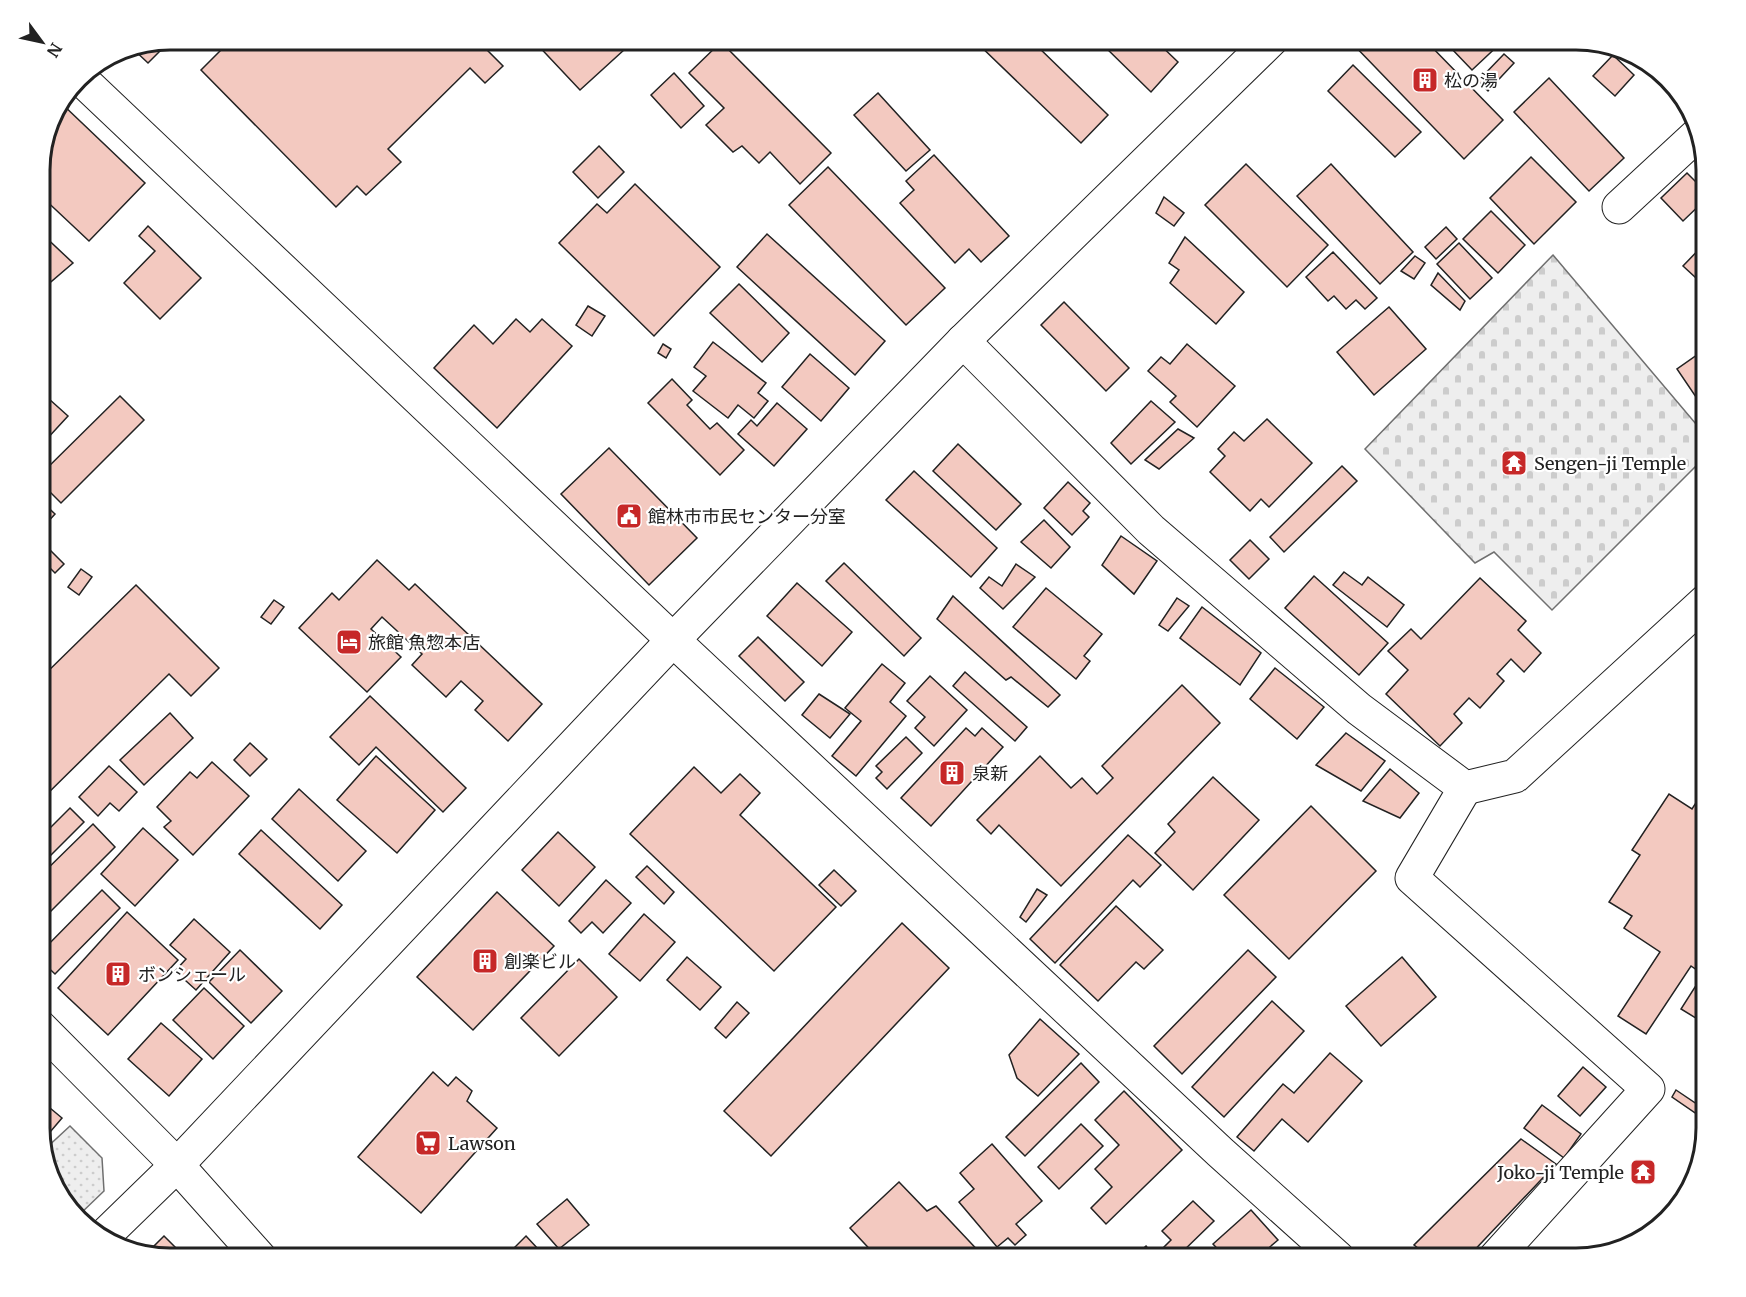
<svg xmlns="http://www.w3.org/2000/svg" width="1746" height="1297" font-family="Merriweather,'Noto Sans JP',serif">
	<defs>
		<pattern id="grass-dots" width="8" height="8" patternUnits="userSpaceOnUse" patternTransform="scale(1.5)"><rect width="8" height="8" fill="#eee"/><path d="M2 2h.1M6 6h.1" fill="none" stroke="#ccc" stroke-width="1.8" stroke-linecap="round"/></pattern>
		<pattern id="cemetery-stones" width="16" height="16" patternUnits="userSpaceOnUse" patternTransform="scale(1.5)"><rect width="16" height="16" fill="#eee"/><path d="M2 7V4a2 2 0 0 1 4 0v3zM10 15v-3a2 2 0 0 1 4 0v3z" fill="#ccc"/></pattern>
	</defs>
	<rect width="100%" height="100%" fill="#fff"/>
	<!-- grass -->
	<path fill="url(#grass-dots)" stroke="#6f6f6f" stroke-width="1.5" d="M70 1126 102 1158 104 1191 78 1216 53 1186 43 1151Z"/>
	<!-- cemetery -->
	<path fill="url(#cemetery-stones)" stroke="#6f6f6f" stroke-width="1.5" d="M1553 255 1707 437V455L1552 610 1494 552 1475 563 1365 449Z"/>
	<!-- building -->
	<g fill="#f3c9c0" stroke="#222" stroke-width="1.5">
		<path d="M172 39 148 63 131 47 169 39Z"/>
		<path d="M232 39H476L503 66 485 83 470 68 388 149 401 162 366 195 357 186 336 207 201 70Z"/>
		<path d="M532 39H618L617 41 625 49 580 90Z"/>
		<path d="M747 39H769L758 50Z"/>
		<path d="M1040 39 1035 44 1108 115 1081 143 974 40Z"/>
		<path d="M1107 39H1154L1178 62 1151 92 1102 44Z"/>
		<path d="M1348 39H1424L1503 120 1464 159Z"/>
		<path d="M1458 39H1505L1472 70 1450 47Z"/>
		<path d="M721 42 831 153 800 184 770 152 759 163 742 146 733 152 706 125 724 108 689 73Z"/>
		<path d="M1504 54 1514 63 1488 91 1478 81Z"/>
		<path d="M1613 55 1634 75 1615 96 1593 76Z"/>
		<path d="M1353 65 1421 132 1395 157 1328 91Z"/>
		<path d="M674 73 704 106 681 128 651 95Z"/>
		<path d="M1549 78 1624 158 1589 191 1514 112Z"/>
		<path d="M878 93 930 150 906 171 854 115Z"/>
		<path d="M60 102 145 183 89 241 39 194V160L52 112Z"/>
		<path d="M599 146 624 172 598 198 573 172Z"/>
		<path d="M934 155 1009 236 981 262 969 249 955 263 900 203 914 190 906 181Z"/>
		<path d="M1531 157 1576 202 1534 244 1490 198Z"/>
		<path d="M1246 164 1328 245 1287 287 1205 205Z"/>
		<path d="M1331 164 1413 252 1380 284 1297 196Z"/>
		<path d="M828 167 945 288 906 325 789 205Z"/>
		<path d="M1687 173 1707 193V198L1683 221 1661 198Z"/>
		<path d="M635 184 720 267 654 336 559 243 597 204 607 213Z"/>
		<path d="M1164 197 1184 213 1174 226 1156 213Z"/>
		<path d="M1491 211 1525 245 1498 273 1463 239Z"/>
		<path d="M148 226 201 278 160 319 124 283 155 251 139 236Z"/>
		<path d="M1446 227 1457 239 1436 259 1425 247Z"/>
		<path d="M39 231 73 263 39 292Z"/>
		<path d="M767 234 885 341 855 375 737 267Z"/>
		<path d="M1185 237 1244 292 1216 324 1170 283 1179 270 1169 263Z"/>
		<path d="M1707 241V288L1683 266Z"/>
		<path d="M1459 243 1492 278 1470 299 1437 264Z"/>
		<path d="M1333 252 1377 298 1365 309 1356 300 1346 309 1334 296 1328 301 1306 277Z"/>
		<path d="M1415 256 1425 263 1414 279 1401 271Z"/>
		<path d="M1438 273 1465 301 1460 310 1431 285Z"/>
		<path d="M739 284 789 333 762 362 710 313Z"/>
		<path d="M1064 302 1129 368 1106 391 1041 325Z"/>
		<path d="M588 306 605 316 592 336 576 325Z"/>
		<path d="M1389 307 1426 349 1374 395 1337 352Z"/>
		<path d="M516 319 530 332 542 319 572 346 497 428 434 368 474 325 493 344Z"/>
		<path d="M713 342 766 383 758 393 768 401 754 418 738 405 728 418 693 391 706 376 694 367Z"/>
		<path d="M663 344 671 349 666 358 658 353Z"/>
		<path d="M1187 344 1235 386 1197 427 1170 402 1176 396 1148 371 1161 357 1170 364Z"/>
		<path d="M1707 348V394L1698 400 1677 369Z"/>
		<path d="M810 354 849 388 821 421 782 387Z"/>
		<path d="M672 379 692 400 687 405 710 429 717 423 744 450 720 475 648 403Z"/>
		<path d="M39 390 68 416 45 441 39 436Z"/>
		<path d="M120 396 144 420 61 503 39 481V476Z"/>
		<path d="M1151 401 1175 422 1131 464 1111 443Z"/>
		<path d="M777 403 807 429 774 466 738 434 751 420 757 426Z"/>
		<path d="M1267 419 1312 463 1269 507 1261 499 1250 511 1210 472 1225 456 1218 449 1234 432 1244 441Z"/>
		<path d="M1178 429 1194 438 1159 469 1145 460Z"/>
		<path d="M958 444 1021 504 996 530 933 471Z"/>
		<path d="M609 448 697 538 649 585 561 494Z"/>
		<path d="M1342 466 1357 481 1284 552 1270 537Z"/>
		<path d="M914 471 997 548 971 577 886 500Z"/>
		<path d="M1068 482 1090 503 1083 511 1089 517 1072 535 1044 508Z"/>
		<path d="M39 499 55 514 44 526 39 522Z"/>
		<path d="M1044 520 1070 547 1051 568 1021 542Z"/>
		<path d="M1121 536 1157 561 1134 594 1102 565Z"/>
		<path d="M40 540 64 564 55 573 39 557Z"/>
		<path d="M1250 540 1269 559 1249 579 1230 560Z"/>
		<path d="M377 560 409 590 415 584 542 704 508 741 475 710 483 701 461 681 446 697 412 665 422 654 382 617 371 629 401 657 367 692 299 628 332 593 339 600Z"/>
		<path d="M844 563 921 638 904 656 826 581Z"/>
		<path d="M1016 564 1035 577 1003 609 980 588 989 577 1002 586Z"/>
		<path d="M81 569 92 577 79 595 68 587Z"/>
		<path d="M1344 572 1362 585 1368 577 1404 605 1387 627 1333 585Z"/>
		<path d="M1314 576 1388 643 1359 675 1285 608Z"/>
		<path d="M1480 578 1526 621 1518 630 1541 653 1524 672 1511 659 1497 674 1504 681 1480 708 1469 698 1454 714 1462 723 1440 746 1386 694 1408 670 1388 651 1411 629 1421 639Z"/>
		<path d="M39 582 50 593 39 603Z"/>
		<path d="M797 583 852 632 822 666 767 616Z"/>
		<path d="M136 585 219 668 191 696 169 674 39 802V680Z"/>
		<path d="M1046 588 1102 634 1084 656 1090 661 1076 679 1013 627Z"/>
		<path d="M953 596 1060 695 1048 707 1011 677 1006 680 937 619Z"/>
		<path d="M1177 598 1189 606 1168 631 1159 625Z"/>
		<path d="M274 600 284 607 271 624 261 617Z"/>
		<path d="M1202 607 1261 653 1240 685 1180 638Z"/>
		<path d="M758 637 804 682 785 701 739 656Z"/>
		<path d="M882 664 905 683 890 702 906 716 856 776 832 756 861 721 845 708Z"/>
		<path d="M1275 668 1324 707 1297 739 1250 699Z"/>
		<path d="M965 672 1027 727 1015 741 953 686Z"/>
		<path d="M930 676 967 710 934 746 915 728 925 717 907 701Z"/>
		<path d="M1182 685 1220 723 1061 886 999 825 991 834 977 820 1040 756 1071 788 1082 778 1097 794 1113 778 1102 766Z"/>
		<path d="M819 694 850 714 830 738 802 715Z"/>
		<path d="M370 696 466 788 443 812 376 747 359 765 330 737Z"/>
		<path d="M170 713 193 738 144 785 120 760Z"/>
		<path d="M966 728 975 736 982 728 1003 747 931 826 901 798Z"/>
		<path d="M1346 733 1385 761 1361 791 1316 765Z"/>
		<path d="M906 737 922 753 887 789 876 778 882 772 876 766Z"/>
		<path d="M250 743 267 759 250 776 234 760Z"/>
		<path d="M376 756 435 810 397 853 337 800Z"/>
		<path d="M212 762 249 796 193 855 164 827 171 821 157 807 190 772 197 778Z"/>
		<path d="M109 766 137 792 119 811 110 803 98 816 79 797Z"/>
		<path d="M694 767 721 793 740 774 760 793 740 815 836 907 774 971 630 834Z"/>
		<path d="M1390 769 1419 793 1400 818 1363 801Z"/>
		<path d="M1213 777 1259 820 1193 890 1155 853 1175 832 1168 824Z"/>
		<path d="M1707 786V977L1691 966 1646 1034 1618 1016 1660 952 1624 928 1632 916 1609 902 1640 855 1632 850 1669 794 1692 809Z"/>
		<path d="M299 789 366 851 338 881 272 819Z"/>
		<path d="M1311 806 1376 871 1289 959 1224 895Z"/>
		<path d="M70 808 84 822 39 867V839Z"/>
		<path d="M93 824 115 847 39 923V877Z"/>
		<path d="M143 828 178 860 135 906 101 874Z"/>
		<path d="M261 830 342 905 320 929 239 854Z"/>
		<path d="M558 832 595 867 559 906 522 870Z"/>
		<path d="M1128 835 1161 865 1140 887 1133 880 1055 963 1030 939Z"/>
		<path d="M647 866 674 892 664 904 636 877Z"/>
		<path d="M834 870 856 891 841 906 819 885Z"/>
		<path d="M606 880 631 903 603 933 592 922 581 933 569 921Z"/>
		<path d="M1037 889 1047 895 1026 922 1020 917Z"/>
		<path d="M102 890 120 908 55 974 39 959V954Z"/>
		<path d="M497 892 554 946 473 1030 417 977Z"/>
		<path d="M1116 906 1163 950 1144 969 1136 962 1098 1001 1060 965Z"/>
		<path d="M127 912 178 960 108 1035 58 988Z"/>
		<path d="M644 914 675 942 640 981 609 954Z"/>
		<path d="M194 919 230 952 196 990 175 971 186 959 170 945Z"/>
		<path d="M902 923 949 968 771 1156 724 1111Z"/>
		<path d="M240 950 282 991 251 1023 209 982Z"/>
		<path d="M1248 950 1276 977 1182 1074 1154 1046Z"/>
		<path d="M687 957 721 987 700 1010 667 980Z"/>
		<path d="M1402 957 1436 997 1381 1046 1346 1006Z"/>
		<path d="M579 959 617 997 559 1056 521 1018Z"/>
		<path d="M1695 987 1707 995V1018L1704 1023 1681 1009Z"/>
		<path d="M204 988 244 1026 213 1059 173 1020Z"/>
		<path d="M1272 1001 1304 1031 1224 1117 1192 1087Z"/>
		<path d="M737 1002 749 1013 726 1038 715 1028Z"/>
		<path d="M1040 1019 1079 1054 1038 1096 1017 1078 1009 1055Z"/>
		<path d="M161 1023 202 1059 169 1096 128 1059Z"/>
		<path d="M1330 1053 1362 1081 1308 1142 1282 1119 1254 1151 1237 1137 1283 1084 1294 1093Z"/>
		<path d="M1081 1063 1099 1082 1025 1156 1006 1137Z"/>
		<path d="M1583 1067 1606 1087 1580 1116 1558 1096Z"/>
		<path d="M433 1072 448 1086 456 1077 472 1091 467 1101 497 1128 421 1213 358 1157Z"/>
		<path d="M1676 1090 1707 1111V1121L1672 1097Z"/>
		<path d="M1124 1091 1182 1150 1106 1224 1091 1208 1112 1187 1095 1169 1119 1145 1095 1120Z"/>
		<path d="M1542 1105 1581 1134 1564 1158 1524 1128Z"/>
		<path d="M50 1108 62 1118 45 1138 39 1132V1122Z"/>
		<path d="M1081 1124 1103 1146 1059 1189 1038 1167Z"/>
		<path d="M1521 1139 1556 1164 1467 1258H1431L1414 1245Z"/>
		<path d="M992 1144 1042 1201 1016 1224 1026 1235 1015 1245 1008 1238 997 1247 959 1202 974 1189 960 1173Z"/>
		<path d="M899 1182 927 1211 936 1206 985 1258H898L897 1256 895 1258H878L850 1228Z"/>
		<path d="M567 1199 589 1225 559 1249 537 1224Z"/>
		<path d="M1193 1201 1214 1221 1176 1258 1164 1247 1171 1240 1162 1231Z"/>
		<path d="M1251 1210 1278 1240 1257 1258H1226L1213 1244Z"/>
		<path d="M164 1236 186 1258H169L149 1251Z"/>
		<path d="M526 1236 539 1250 531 1258H504Z"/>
		<path d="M1146 1246 1155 1258H1132Z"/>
	</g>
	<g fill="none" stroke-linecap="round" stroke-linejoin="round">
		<!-- street casing -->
		<g stroke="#222" stroke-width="35">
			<g id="street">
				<path d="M79 77 673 640 1220 1152 1338 1258"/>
				<path d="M1619 207 1699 133"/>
				<path d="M963 341 1151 530 1359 709 1465 788 1515 776 1707 600"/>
				<path d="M1465 788 1412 878 1648 1089 1495 1258"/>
			</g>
		</g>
		<!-- secondary casing -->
		<g stroke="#222" stroke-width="35">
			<path id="secondary" d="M104 1236 177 1165 673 640 963 341 1272 39"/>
		</g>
		<!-- primary casing -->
		<g stroke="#222" stroke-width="35">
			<path id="primary" d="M39 1026 177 1165 260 1258"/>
		</g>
		<!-- street -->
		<use href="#street" stroke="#fff" stroke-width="33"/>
		<!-- secondary -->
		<use href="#secondary" stroke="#fff" stroke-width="33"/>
		<!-- primary -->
		<use href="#primary" stroke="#fff" stroke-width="33"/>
	</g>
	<!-- icons -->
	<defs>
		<g id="building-square" transform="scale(1.35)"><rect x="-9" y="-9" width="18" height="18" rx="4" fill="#c62828" stroke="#fff"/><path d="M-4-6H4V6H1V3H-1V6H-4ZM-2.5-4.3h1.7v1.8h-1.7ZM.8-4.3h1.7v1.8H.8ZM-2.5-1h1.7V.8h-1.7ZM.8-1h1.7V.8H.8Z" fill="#fff"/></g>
		<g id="temple-square" transform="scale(1.35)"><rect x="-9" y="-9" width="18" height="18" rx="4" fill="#c62828" stroke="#fff"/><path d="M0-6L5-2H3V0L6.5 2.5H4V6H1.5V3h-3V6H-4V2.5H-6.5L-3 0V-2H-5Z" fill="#fff"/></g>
		<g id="civic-square" transform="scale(1.35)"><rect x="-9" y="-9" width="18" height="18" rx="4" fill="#c62828" stroke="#fff"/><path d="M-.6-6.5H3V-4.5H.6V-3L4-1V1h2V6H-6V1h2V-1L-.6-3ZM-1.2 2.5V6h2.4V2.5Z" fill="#fff"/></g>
		<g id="hotel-square" transform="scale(1.35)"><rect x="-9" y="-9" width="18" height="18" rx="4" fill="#c62828" stroke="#fff"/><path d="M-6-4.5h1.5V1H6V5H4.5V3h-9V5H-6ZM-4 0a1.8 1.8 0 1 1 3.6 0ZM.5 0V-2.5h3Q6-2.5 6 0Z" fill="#fff"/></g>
		<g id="supermarket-square" transform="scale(1.35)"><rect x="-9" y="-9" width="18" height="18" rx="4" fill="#c62828" stroke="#fff"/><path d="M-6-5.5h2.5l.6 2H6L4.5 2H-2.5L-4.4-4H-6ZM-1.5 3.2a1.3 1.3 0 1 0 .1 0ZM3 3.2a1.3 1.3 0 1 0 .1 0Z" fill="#fff"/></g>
	</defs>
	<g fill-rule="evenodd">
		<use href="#building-square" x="1425" y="80"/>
		<use href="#temple-square" x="1514" y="463"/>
		<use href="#civic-square" x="629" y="516"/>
		<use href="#hotel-square" x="349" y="642"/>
		<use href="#building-square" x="952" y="773"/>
		<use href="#building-square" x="485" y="961"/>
		<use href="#building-square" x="118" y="974"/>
		<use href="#supermarket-square" x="428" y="1143"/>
		<use href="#temple-square" x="1643" y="1172"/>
	</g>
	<g text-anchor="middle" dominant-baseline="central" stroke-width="4.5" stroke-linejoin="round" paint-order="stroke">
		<!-- poi labels -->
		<g font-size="18" fill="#222" stroke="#fff" text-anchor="start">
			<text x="1444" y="80">松の湯</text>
			<text x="1534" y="463">Sengen-ji Temple</text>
			<text x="648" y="516">館林市市民センター分室</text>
			<text x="368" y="642">旅館 魚惣本店</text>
			<text x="972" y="773">泉新</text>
			<text x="504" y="961">創楽ビル</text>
			<text x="138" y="974">ボンシェール</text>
			<text x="448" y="1143">Lawson</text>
			<text x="1624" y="1172" text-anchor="end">Joko-ji Temple</text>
		</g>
	</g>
	<!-- crop -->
	<path d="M0 0H1746V1297H0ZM170 50H1576A120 120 0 0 1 1696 170V1128A120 120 0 0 1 1576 1248H170A120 120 0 0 1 50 1128V170A120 120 0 0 1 170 50Z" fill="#fff" fill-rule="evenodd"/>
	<path fill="none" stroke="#222" stroke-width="3" d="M170 50H1576A120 120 0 0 1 1696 170V1128A120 120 0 0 1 1576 1248H170A120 120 0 0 1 50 1128V170A120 120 0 0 1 170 50Z"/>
	<!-- north arrow -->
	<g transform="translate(42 42) rotate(123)" stroke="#ffffff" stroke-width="4.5" paint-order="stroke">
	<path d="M0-4.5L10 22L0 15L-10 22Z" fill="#222222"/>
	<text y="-9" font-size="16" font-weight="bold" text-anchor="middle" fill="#222222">N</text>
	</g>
</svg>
